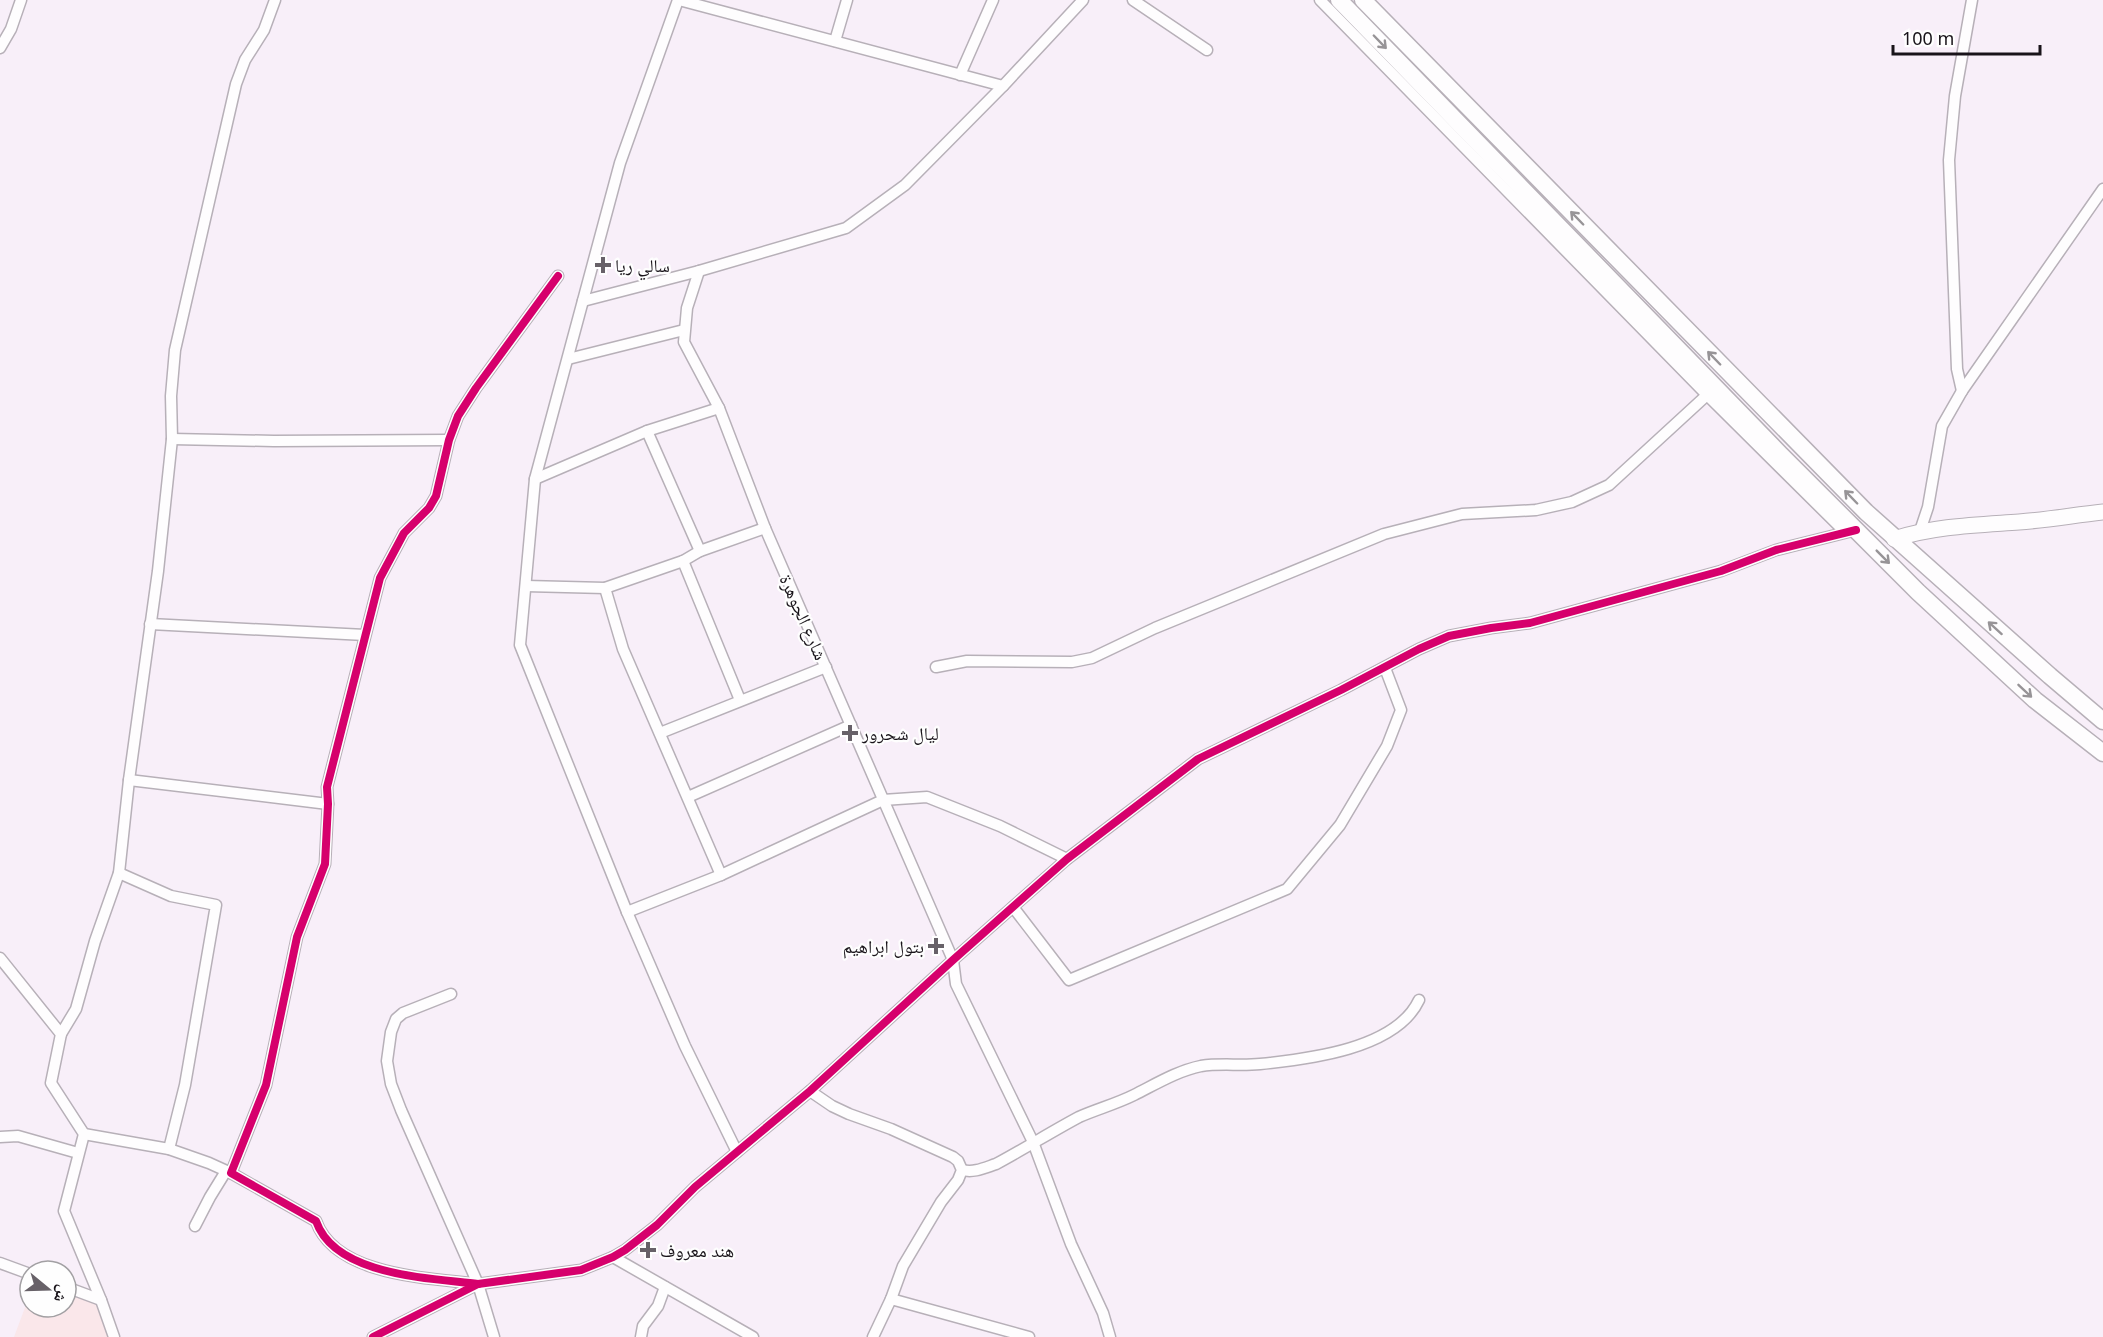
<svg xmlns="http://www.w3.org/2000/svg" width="2103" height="1337" font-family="'Noto Sans','Noto Naskh Arabic',sans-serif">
	<rect width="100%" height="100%" fill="#f8eff9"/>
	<!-- education -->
	<path fill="#fae7ea" d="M66 1289 94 1298 112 1337H14L30 1294V1307H66Z"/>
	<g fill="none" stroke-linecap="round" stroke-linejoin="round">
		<!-- street casing -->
		<g stroke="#b7b0b8" stroke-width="13">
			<g id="street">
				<path d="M678 0 620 163 535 479 520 645 627 912 685 1046 737 1152"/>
				<path d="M679 0 1003 86"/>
				<path d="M1133 0 1207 50"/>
				<path d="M1320 0 1707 395 1845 532"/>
				<path d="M835 41 847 0"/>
				<path d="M0 48 11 29 21 0"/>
				<path d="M960 75 993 0"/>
				<path d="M699 271 687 308 684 342 719 408 765 528 953 960 956 984 1033 1142 1071 1244 1103 1313 1110 1337"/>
				<path d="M583 301 699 271 846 228 905 185 1003 86 1083 0"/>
				<path d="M568 359 684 330"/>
				<path d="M1962 391 1957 369 1949 160 1955 96 1972 0"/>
				<path d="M647 431 700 551"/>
				<path d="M172 439 274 441 449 440"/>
				<path d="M535 479 647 431 719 408"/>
				<path d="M1920 531 1928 507 1942 426 1962 391 2103 189"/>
				<path d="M683 561 740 700"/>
				<path d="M526 586 605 588 683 561 700 551 765 528"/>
				<path d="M605 588 623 649 721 875"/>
				<path d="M150 624 365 635"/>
				<path d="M936 667 967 661 1072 662 1092 658 1155 628 1384 534 1462 514 1536 510 1572 502 1609 485 1707 395"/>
				<path d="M660 733 826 667"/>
				<path d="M129 780 328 804"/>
				<path d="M688 797 851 725"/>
				<path d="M119 873 171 896 216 905 185 1085 169 1149"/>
				<path d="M1013 907 1069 980 1287 889 1340 825 1387 746 1401 710 1385 668"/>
				<path d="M627 912 721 875 883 800 927 797 1000 826 1067 859"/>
				<path d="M0 958 61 1034 51 1083 84 1134 64 1211 101 1300 114 1337"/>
				<path d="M451 994 403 1013 396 1019 391 1032 387 1061 391 1084 401 1110 478 1284 494 1337"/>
				<path d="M61 1034 76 1009 95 941 119 873 129 780 158 571 172 439 171 396 175 350 236 84 245 60 264 30 275 0"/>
				<path d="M810 1091 832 1106 849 1114 891 1129 953 1157 958 1161 962 1170 958 1180 941 1202 903 1266 891 1299 873 1337"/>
				<path d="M84 1134 169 1149 209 1163 231 1173"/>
				<path d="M0 1137 18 1136 78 1153"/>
				<path d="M962 1170C974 1173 984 1168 996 1164 1024 1149 1051 1132 1079 1117 1097 1109 1116 1104 1134 1095 1156 1084 1177 1071 1201 1066 1220 1063 1241 1066 1260 1064 1309 1059 1396 1049 1419 1000"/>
				<path d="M195 1226 210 1197 226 1171"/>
				<path d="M613 1257 753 1337"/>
				<path d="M0 1263 30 1274"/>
				<path d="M478 1284C430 1278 335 1276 316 1221L231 1173 266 1085 297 937 325 864 328 804 327 787 380 578 404 533 429 508 436 496 449 440 458 416 476 388 558 276"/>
				<path d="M66 1287 101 1300"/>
				<path d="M891 1299 1029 1337"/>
				<path d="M373 1337 478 1284 581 1270 613 1257 625 1250 657 1225 695 1187 810 1091 953 960 1067 859 1198 759 1341 690 1419 649 1449 636 1491 628 1530 623 1721 571 1776 550 1856 530"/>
				<path d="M641 1337 643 1326 658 1306 665 1287"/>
			</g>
		</g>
		<!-- secondary casing -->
		<g stroke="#b7b0b8" stroke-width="17">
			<path id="secondary" d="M1894 539C1935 526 1977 525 2019 522 2047 520 2075 515 2103 512"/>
		</g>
		<!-- primary casing -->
		<g stroke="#b7b0b8" stroke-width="19">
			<g id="primary">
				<path d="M1339 0 1780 454 1918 592 2035 700 2103 753"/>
				<path d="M1363 0 1866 512 2050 676 2103 721"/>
			</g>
		</g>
		<!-- street -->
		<use href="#street" stroke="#fefdfe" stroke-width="10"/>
		<!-- secondary -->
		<use href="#secondary" stroke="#fefdfe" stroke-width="15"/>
		<!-- primary -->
		<use href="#primary" stroke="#fefdfe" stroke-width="16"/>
		<!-- cycleway casing -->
		<g stroke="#fefefe" stroke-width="11">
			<g id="cycleway">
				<path d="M478 1284C430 1278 335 1276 316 1221L231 1173 266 1085 297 937 325 864 328 804 327 787 380 578 404 533 429 508 436 496 449 440 458 416 476 388 558 276"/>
				<path d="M373 1337 478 1284 581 1270 613 1257 625 1250 657 1225 695 1187 810 1091 953 960 1067 859 1198 759 1341 690 1419 649 1449 636 1491 628 1530 623 1721 571 1776 550 1856 530"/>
			</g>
		</g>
		<!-- cycleway -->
		<use href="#cycleway" stroke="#d6006c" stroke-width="8"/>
	</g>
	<!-- one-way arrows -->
	<defs><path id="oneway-shaft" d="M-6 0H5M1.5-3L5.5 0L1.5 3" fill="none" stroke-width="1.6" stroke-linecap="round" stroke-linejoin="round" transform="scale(1.5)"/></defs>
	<g stroke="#979497">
		<use href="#oneway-shaft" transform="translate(1380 42) rotate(46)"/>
		<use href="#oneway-shaft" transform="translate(1577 218) rotate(-134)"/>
		<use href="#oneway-shaft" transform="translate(1714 358) rotate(-134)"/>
		<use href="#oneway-shaft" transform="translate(1851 497) rotate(-134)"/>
		<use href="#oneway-shaft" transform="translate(1883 557) rotate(45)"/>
		<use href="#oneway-shaft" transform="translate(1995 628) rotate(-138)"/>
		<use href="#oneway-shaft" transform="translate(2025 691) rotate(43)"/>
	</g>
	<!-- markers -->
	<g fill="#676168" stroke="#fefefe" stroke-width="2">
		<path d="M600 256h6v6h6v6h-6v6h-6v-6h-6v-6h6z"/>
		<path d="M847 724h6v6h6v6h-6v6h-6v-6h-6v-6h6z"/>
		<path d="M933 937h6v6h6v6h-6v6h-6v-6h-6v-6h6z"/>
		<path d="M645 1241h6v6h6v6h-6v6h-6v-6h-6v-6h6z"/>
	</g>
	<g text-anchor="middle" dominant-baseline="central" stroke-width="4.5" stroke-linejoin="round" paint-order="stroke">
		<!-- poi labels -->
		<g font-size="18" fill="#19141a" stroke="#fefefe" text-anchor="start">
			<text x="615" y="265">سالي ريا</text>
			<text x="862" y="733">ليال شحرور</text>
			<text x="924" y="946" text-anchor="end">بتول ابراهيم</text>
			<text x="660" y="1250">هند معروف</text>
		</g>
		<!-- street labels -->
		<g font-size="18" fill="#19141a" stroke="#fefefe">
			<text transform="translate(804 617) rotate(66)">شارع الجوهرة</text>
		</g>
	</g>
	<!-- north arrow -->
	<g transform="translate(48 1289) rotate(109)"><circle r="28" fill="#fefefe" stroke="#a2a0a3" stroke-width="1.5"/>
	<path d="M0-4.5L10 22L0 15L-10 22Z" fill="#676168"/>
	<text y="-9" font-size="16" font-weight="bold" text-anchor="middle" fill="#19141a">ش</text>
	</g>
	<!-- scale -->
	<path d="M1893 45v9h147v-9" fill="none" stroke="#19141a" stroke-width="3"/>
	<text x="1902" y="45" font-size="18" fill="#19141a" stroke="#fefefe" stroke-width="4.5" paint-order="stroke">100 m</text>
</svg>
